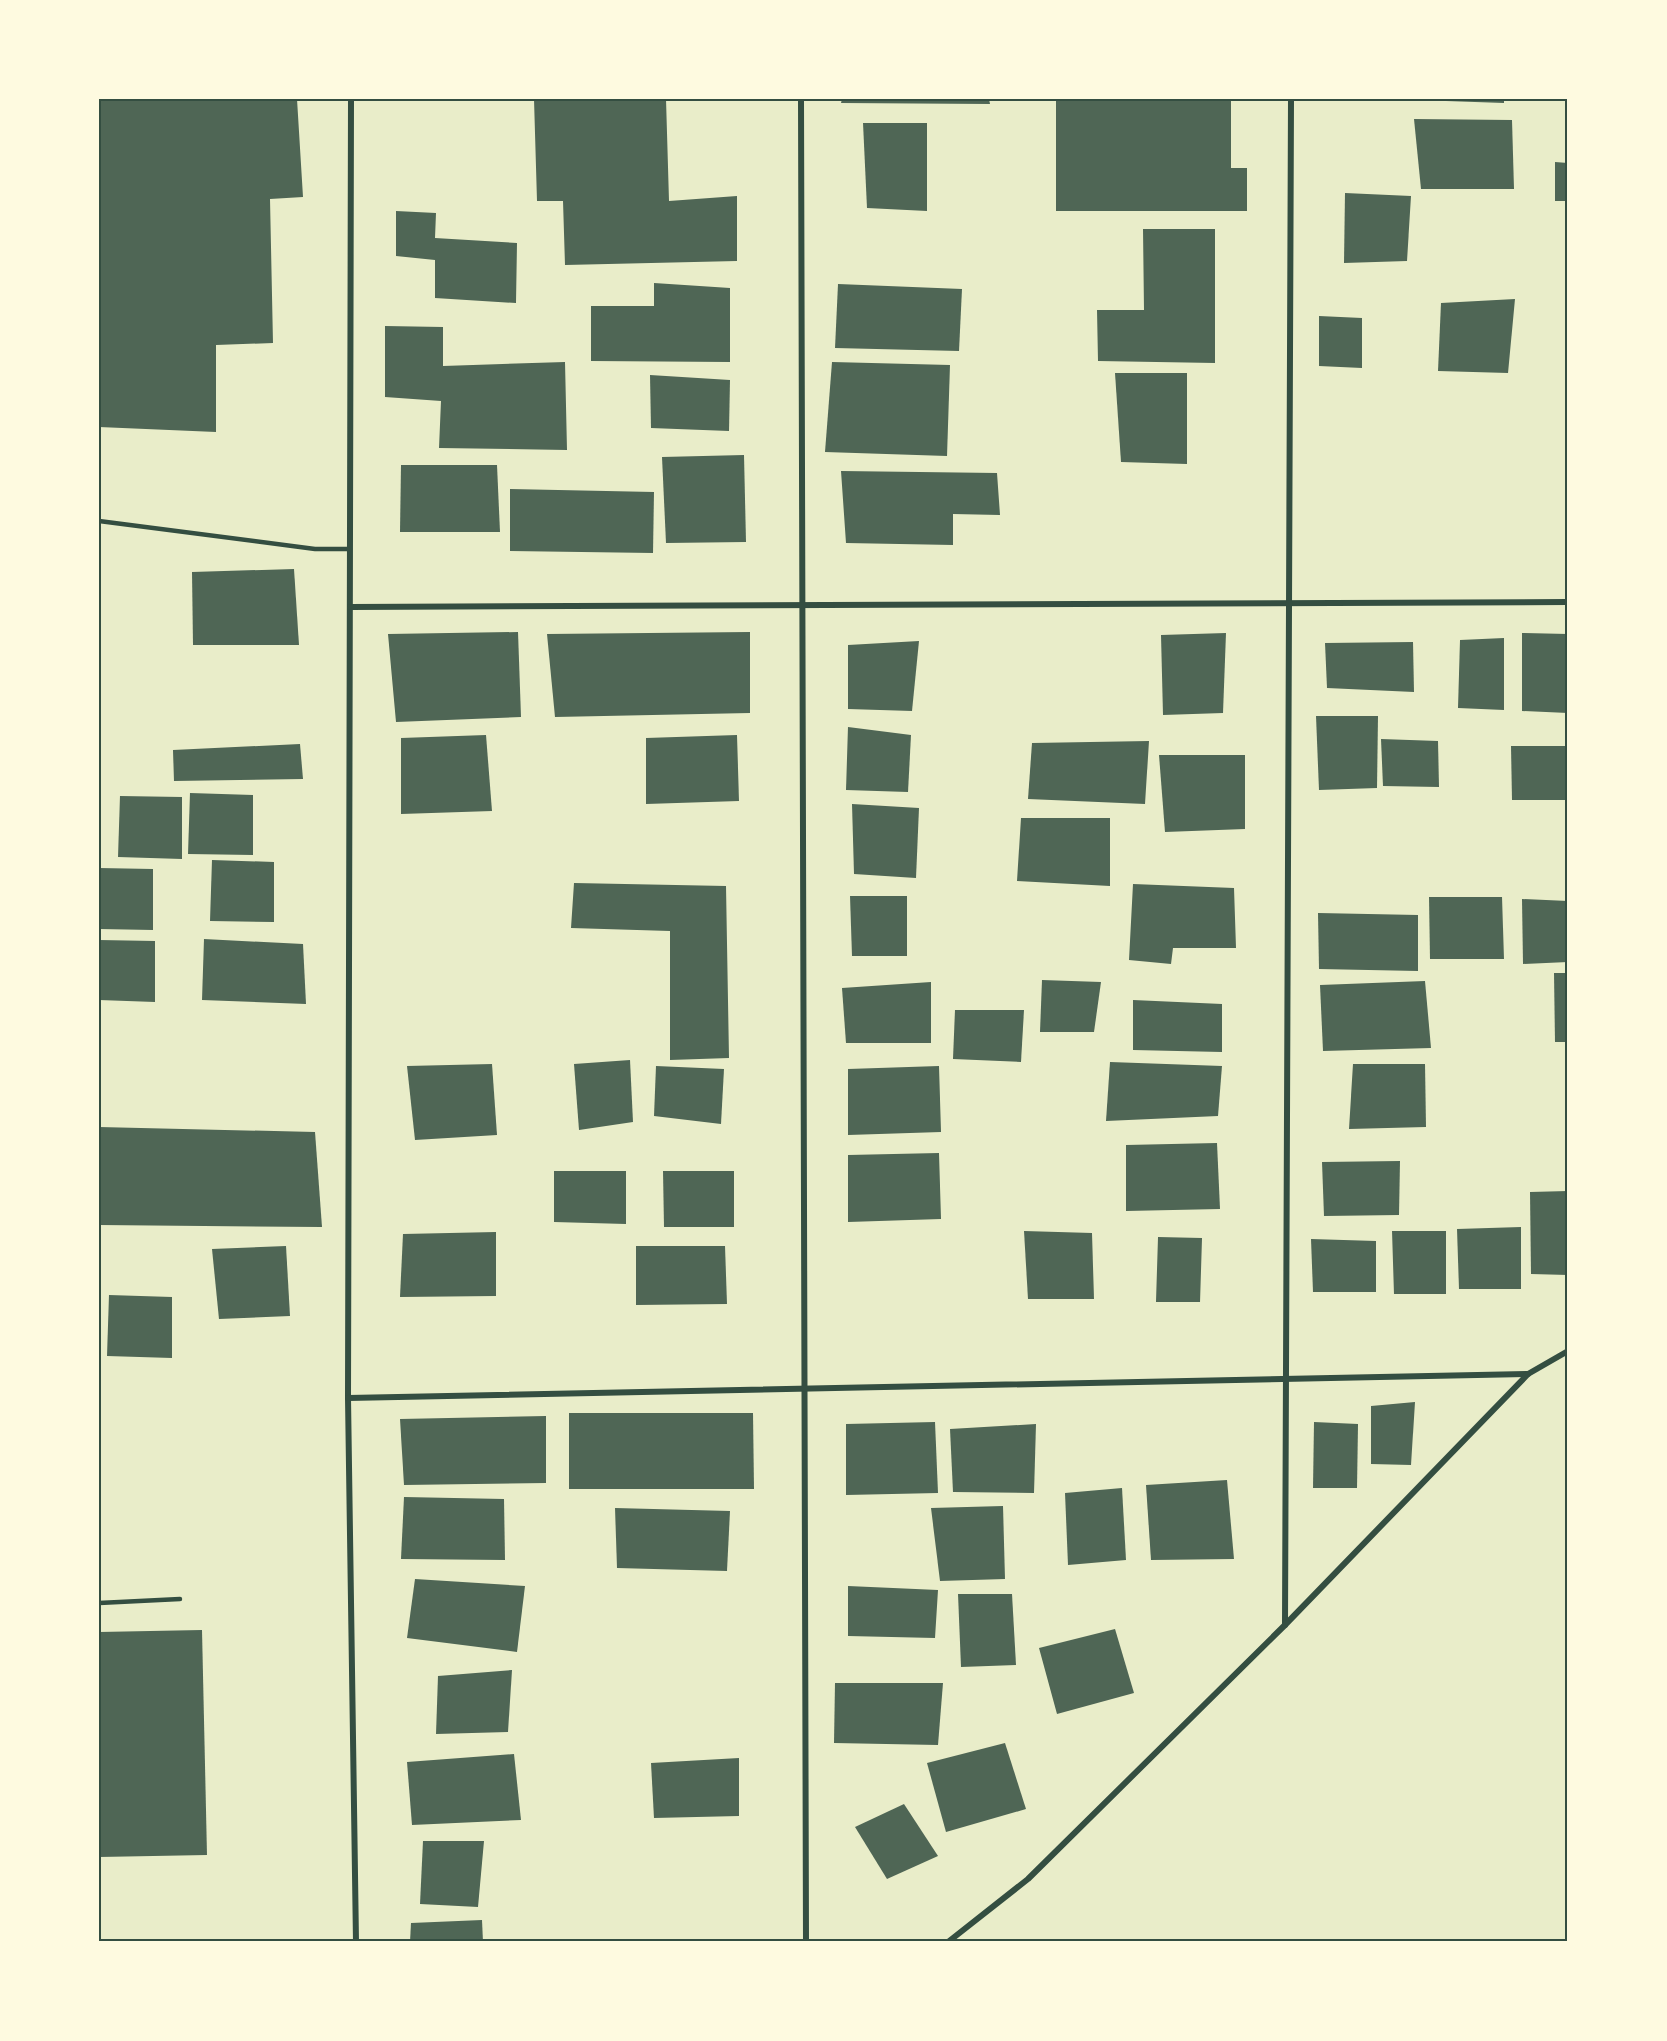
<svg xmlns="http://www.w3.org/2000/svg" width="1667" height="2041" font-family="Manrope,sans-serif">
	<rect width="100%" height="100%" fill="#e9edc9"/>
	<!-- building -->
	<g fill="#4f6655">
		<path d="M99 99H297L303 197 270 199 273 343 216 345V432L99 427Z"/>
		<path d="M534 99H666L669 201 737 196V261L565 265 563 201H537Z"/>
		<path d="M842 99H989L990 104 841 103Z"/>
		<path d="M1056 99H1231V168H1247V211H1056Z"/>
		<path d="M1446 99H1504V103L1446 101Z"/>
		<path d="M1414 119 1512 120 1514 189H1421Z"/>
		<path d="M863 123H927V211L867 208Z"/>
		<path d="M1555 162 1568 163V201H1555Z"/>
		<path d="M1345 193 1411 196 1407 261 1344 263Z"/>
		<path d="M396 211 436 213 435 238 517 243 516 303 435 298V260L396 256Z"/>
		<path d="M1143 229H1215V363L1098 361 1097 310H1144Z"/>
		<path d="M654 283 730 288V362L591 361V306H654Z"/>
		<path d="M838 284 962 289 959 351 835 348Z"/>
		<path d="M1515 299 1508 373 1438 371 1441 303Z"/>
		<path d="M1319 316 1362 318V368L1319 366Z"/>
		<path d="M385 326 443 327V366L565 362 567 450 439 448 441 401 385 397Z"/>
		<path d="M832 362 950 365 947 456 825 452Z"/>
		<path d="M1115 373H1187V464L1121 462Z"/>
		<path d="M650 375 730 380 729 431 651 428Z"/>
		<path d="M744 455 746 542 666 543 662 457Z"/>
		<path d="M401 465H497L500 532H400Z"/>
		<path d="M841 471 997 473 1000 515 953 514V545L846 543Z"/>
		<path d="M510 489 654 492 653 553 510 551Z"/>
		<path d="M294 569 299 645H193L192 572Z"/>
		<path d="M518 632 521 717 396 722 388 634Z"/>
		<path d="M750 632V713L555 717 547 634Z"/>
		<path d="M1226 633 1223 713 1163 715 1161 635Z"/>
		<path d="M1522 633 1568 634V713L1522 711Z"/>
		<path d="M1504 638V710L1458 708 1460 640Z"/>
		<path d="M919 641 912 711 848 709V645Z"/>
		<path d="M1413 642 1414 692 1327 688 1325 643Z"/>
		<path d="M1316 716H1378L1377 788 1319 790Z"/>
		<path d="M848 727 911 735 908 792 846 790Z"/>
		<path d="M486 735 492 811 401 814V738Z"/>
		<path d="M737 735 739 801 646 804V738Z"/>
		<path d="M1381 739 1438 741 1439 787 1383 786Z"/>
		<path d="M1149 741 1145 804 1028 799 1032 743Z"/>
		<path d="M300 744 303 779 174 781 173 750Z"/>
		<path d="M1511 746H1568V800H1512Z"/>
		<path d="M1159 755H1245V829L1165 832Z"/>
		<path d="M190 793 253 795V855L188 854Z"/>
		<path d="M120 796 182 797V859L118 857Z"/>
		<path d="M852 804 919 808 916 878 854 874Z"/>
		<path d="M1021 818H1110V886L1017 881Z"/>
		<path d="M212 860 274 862V922L210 921Z"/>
		<path d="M99 868 153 869V930L99 929Z"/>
		<path d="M574 883 726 886 729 1058 670 1060V931L571 928Z"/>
		<path d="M1133 884 1234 888 1236 948H1173L1171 964 1129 960Z"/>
		<path d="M850 896H907V956H852Z"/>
		<path d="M1429 897H1502L1504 959H1430Z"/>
		<path d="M1522 899 1568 901V962L1523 964Z"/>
		<path d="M1318 913 1418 915V971L1319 969Z"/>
		<path d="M204 939 303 944 306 1004 202 1000Z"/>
		<path d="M99 940 155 941V1002L99 1000Z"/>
		<path d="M1554 973H1568V1042H1555Z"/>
		<path d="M1042 980 1101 982 1094 1032H1040Z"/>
		<path d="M1425 981 1431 1048 1323 1051 1320 985Z"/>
		<path d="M931 982V1043H846L842 988Z"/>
		<path d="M1133 1000 1222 1004V1052L1133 1050Z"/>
		<path d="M955 1010H1024L1021 1062 953 1059Z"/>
		<path d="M630 1060 633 1122 579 1130 574 1064Z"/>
		<path d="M1110 1062 1222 1066 1218 1116 1106 1121Z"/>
		<path d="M492 1064 497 1135 415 1140 407 1066Z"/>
		<path d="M1353 1064H1425L1426 1127 1349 1129Z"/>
		<path d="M656 1066 724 1069 721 1124 654 1116Z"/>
		<path d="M939 1066 941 1132 848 1135V1069Z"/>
		<path d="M99 1127 315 1132 322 1227 99 1225Z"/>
		<path d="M1217 1143 1220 1209 1126 1211V1145Z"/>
		<path d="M939 1153 941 1219 848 1222V1155Z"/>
		<path d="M1400 1161 1399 1215 1324 1216 1322 1162Z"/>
		<path d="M554 1171H626V1224L554 1222Z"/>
		<path d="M663 1171H734V1227H664Z"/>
		<path d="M1568 1191V1275L1531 1274 1530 1192Z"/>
		<path d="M1521 1227V1289H1459L1457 1229Z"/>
		<path d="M1024 1231 1092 1233 1094 1299H1028Z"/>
		<path d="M1392 1231H1446V1294H1394Z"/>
		<path d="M496 1232V1296L400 1297 403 1234Z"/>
		<path d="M1158 1237 1202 1238 1200 1302H1156Z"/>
		<path d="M1311 1239 1376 1241V1292H1313Z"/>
		<path d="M286 1246 290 1316 219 1319 212 1249Z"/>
		<path d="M636 1246H725L727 1304 636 1305Z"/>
		<path d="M109 1295 172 1297V1358L107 1356Z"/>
		<path d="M1415 1402 1411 1465 1371 1464V1406Z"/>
		<path d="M569 1413H753L754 1489H569Z"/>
		<path d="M546 1416V1483L404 1485 400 1419Z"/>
		<path d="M935 1422 938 1493 846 1495V1424Z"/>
		<path d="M1314 1422 1358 1424 1357 1488H1313Z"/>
		<path d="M1036 1424 1034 1493 953 1492 950 1429Z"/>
		<path d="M1227 1480 1234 1559 1151 1560 1146 1485Z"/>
		<path d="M1122 1488 1126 1560 1068 1565 1065 1493Z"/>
		<path d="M404 1497 504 1499 505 1560 401 1559Z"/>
		<path d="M1003 1506 1005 1579 940 1581 931 1508Z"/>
		<path d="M615 1508 730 1511 727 1571 617 1568Z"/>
		<path d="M415 1579 525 1586 517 1652 407 1638Z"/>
		<path d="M848 1586 938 1590 935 1638 848 1636Z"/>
		<path d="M958 1594H1012L1016 1665 961 1667Z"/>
		<path d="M1115 1629 1134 1693 1057 1714 1039 1648Z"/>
		<path d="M202 1630 207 1855 99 1857V1632Z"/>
		<path d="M512 1670 508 1732 436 1734 438 1676Z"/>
		<path d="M835 1683H943L938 1745 834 1743Z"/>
		<path d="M1005 1743 1026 1809 946 1832 927 1763Z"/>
		<path d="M514 1754 521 1820 412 1825 407 1762Z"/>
		<path d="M739 1758V1816L654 1818 651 1763Z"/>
		<path d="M904 1804 938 1856 887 1879 855 1827Z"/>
		<path d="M423 1841H484L478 1907 420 1904Z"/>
		<path d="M482 1920 483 1942H410L411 1923Z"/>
	</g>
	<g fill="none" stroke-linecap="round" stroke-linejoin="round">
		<!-- service -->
		<g stroke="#344e41" stroke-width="4.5">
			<path d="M99 521 315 549H350"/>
			<path d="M99 1603 180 1599"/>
		</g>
		<!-- minor -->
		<g stroke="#344e41" stroke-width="6">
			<path d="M351 99 348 1398 356 1942"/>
			<path d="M801 99 806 1942"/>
			<path d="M350 607 1568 602"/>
			<path d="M348 1398 1528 1374"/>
			<path d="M1285 1625 1291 99"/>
			<path d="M948 1942 1028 1879 1285 1625 1528 1374 1568 1351"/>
		</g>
	</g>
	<!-- border -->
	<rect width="1667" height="2041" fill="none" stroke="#fefae0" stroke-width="201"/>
	<rect x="100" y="100" width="1466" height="1840" fill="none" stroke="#344e41" stroke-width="2"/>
</svg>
